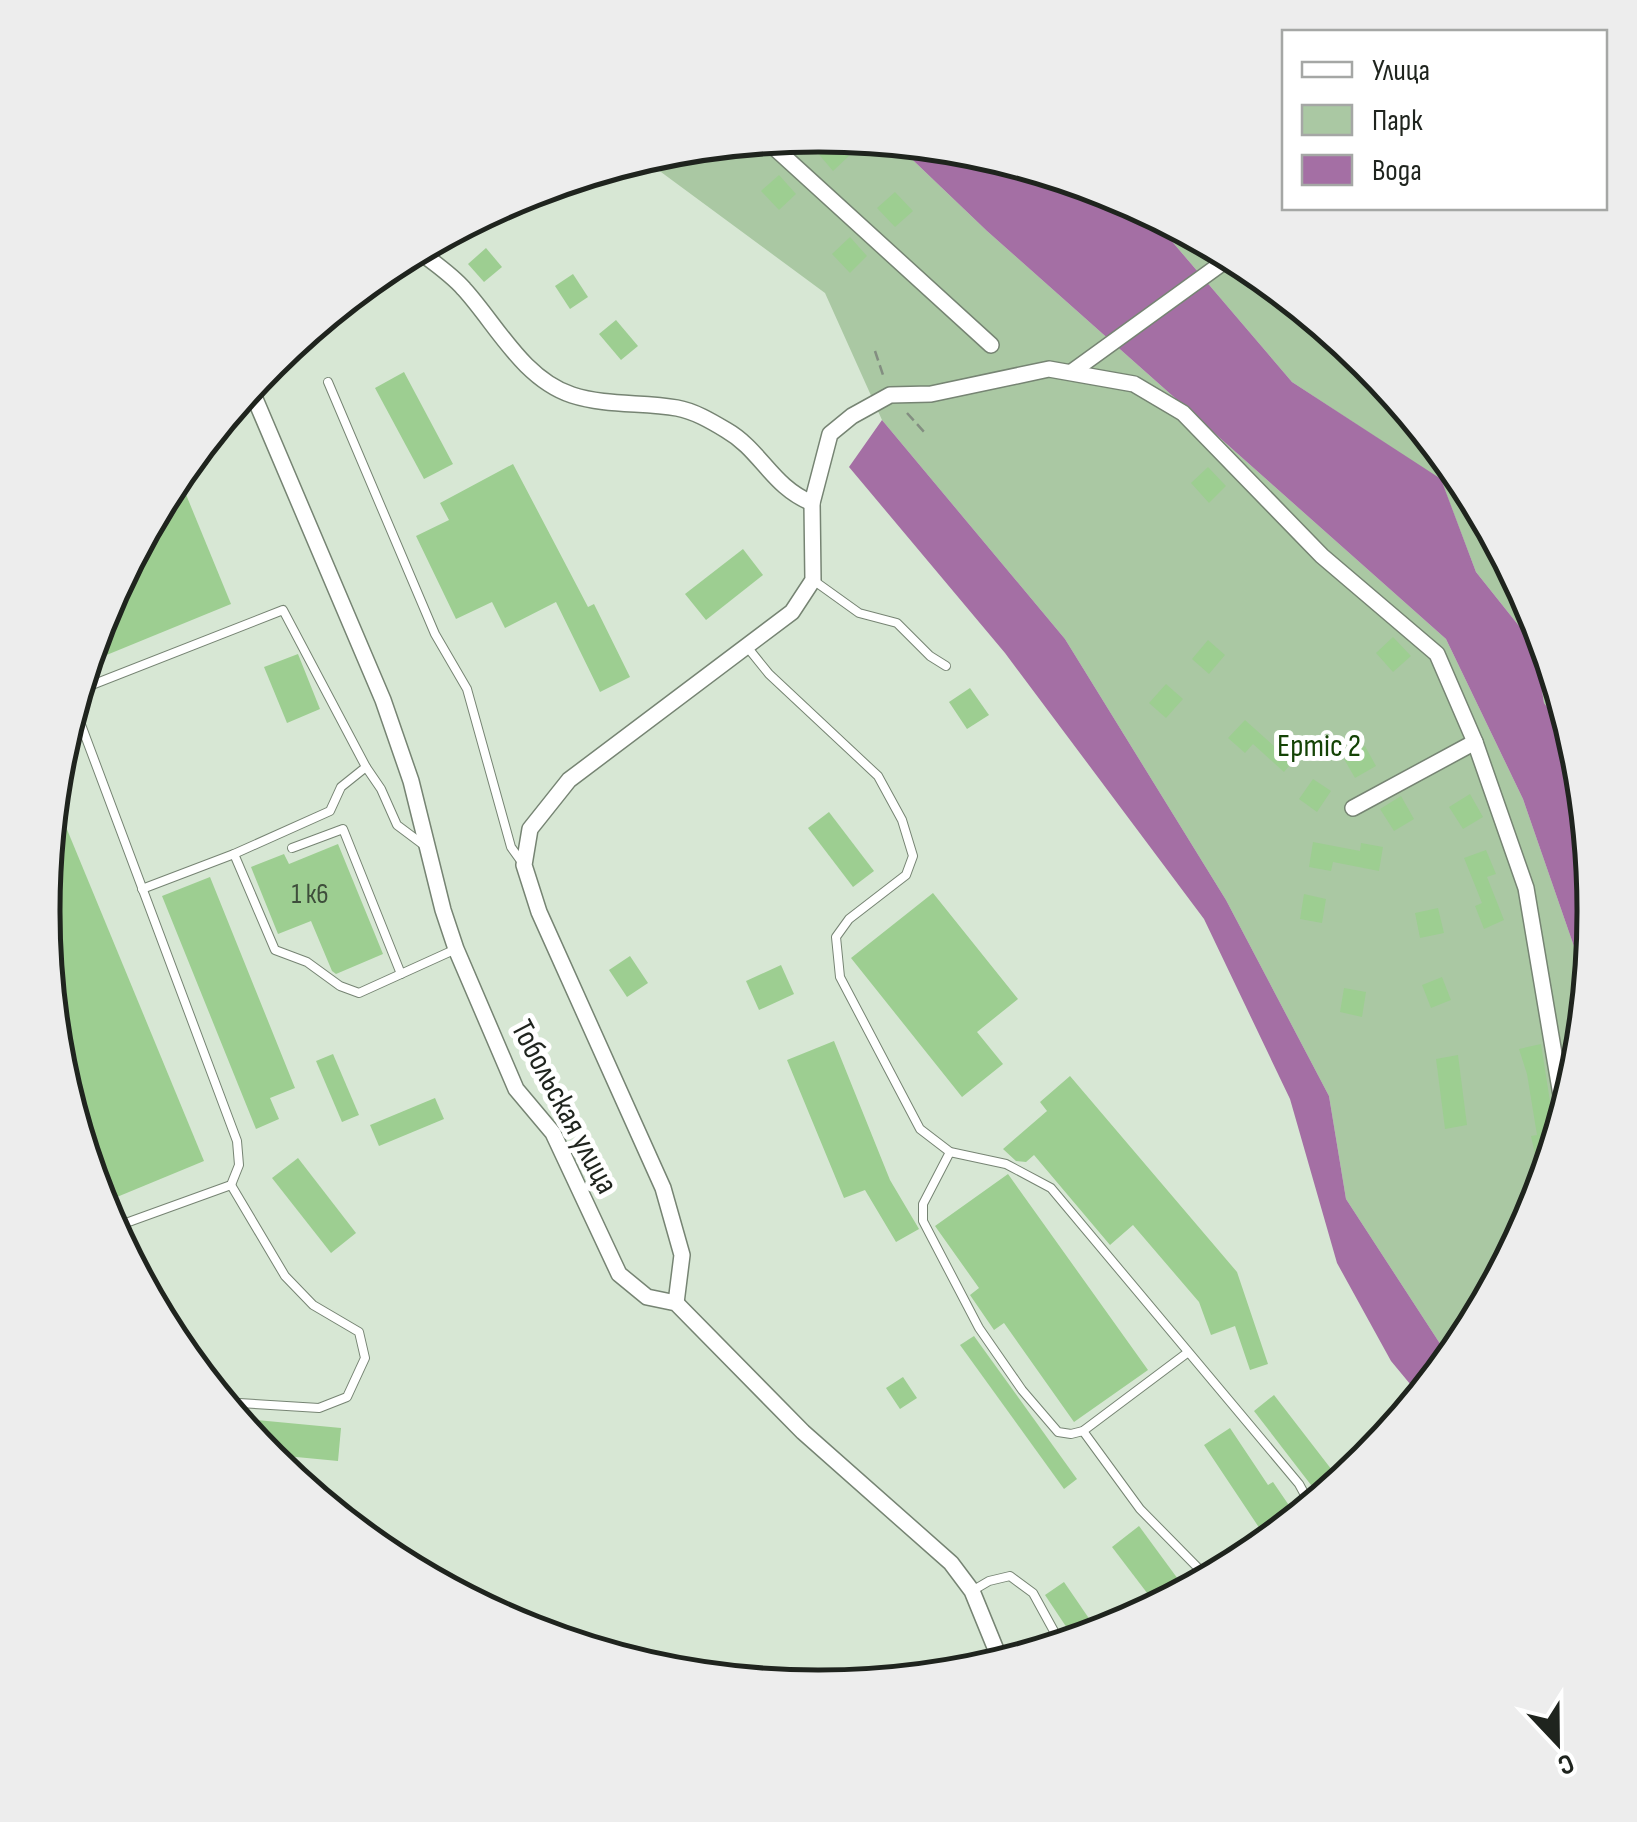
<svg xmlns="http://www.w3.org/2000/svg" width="1637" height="1822" font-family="'Sofia Sans Condensed',sans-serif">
	<rect width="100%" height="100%" fill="#d7e7d4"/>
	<!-- green -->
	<g fill="#aac8a3">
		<path d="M819 135 895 143 987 231 1446 639 1523 799 1587 984 1579 1063 1535 1208 1463 1343 1450 1359 1346 1199 1329 1096 1226 900 1065 639 882 420 825 293 642 158 668 150Z"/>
		<path d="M1146 211 1250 266 1368 363 1464 480 1536 615 1575 744 1544 703 1535 646 1476 572 1441 480 1292 382Z"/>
	</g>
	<!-- water -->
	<g fill="#a46fa4">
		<path d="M895 143 970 150 1116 194 1146 211 1292 382 1441 479 1476 572 1535 646 1544 703 1575 744 1580 760 1594 912 1587 984 1523 799 1446 639 987 231Z"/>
		<path d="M882 420 1065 639 1226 900 1329 1096 1346 1199 1450 1359 1420 1396 1391 1361 1337 1263 1290 1099 1204 919 1005 653 849 467Z"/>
	</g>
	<!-- building -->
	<g fill="#9dce91">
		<path d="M832 136 851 154 833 171 816 151Z"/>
		<path d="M779 175 796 194 779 210 761 191Z"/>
		<path d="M895 192 913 211 895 227 877 208Z"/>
		<path d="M850 237 867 256 850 273 832 254Z"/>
		<path d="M486 248 502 267 484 282 468 264Z"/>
		<path d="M573 274 588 297 570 309 555 286Z"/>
		<path d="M616 320 638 346 621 360 599 334Z"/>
		<path d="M404 372 453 464 424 479 375 388Z"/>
		<path d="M513 464 588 607 594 604 630 677 600 692 556 602 505 628 492 602 456 619 416 536 449 520 440 503Z"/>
		<path d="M1208 467 1226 486 1209 503 1191 483Z"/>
		<path d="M178 475 231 604 87 663 102 614Z"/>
		<path d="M743 549 763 575 706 620 685 594Z"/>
		<path d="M1393 637 1411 656 1393 672 1376 653Z"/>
		<path d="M1208 640 1225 655 1209 674 1192 659Z"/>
		<path d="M298 654 320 709 287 723 264 667Z"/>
		<path d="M1166 684 1183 699 1166 718 1149 703Z"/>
		<path d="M970 688 989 715 967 729 949 702Z"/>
		<path d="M1245 720 1275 747 1283 738 1300 753 1284 772 1253 744 1245 753 1228 738Z"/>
		<path d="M1365 746 1376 766 1355 778 1344 759Z"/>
		<path d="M1313 779 1331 791 1317 812 1299 799Z"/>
		<path d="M1470 794 1483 817 1463 829 1449 807Z"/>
		<path d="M1401 796 1414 819 1394 831 1380 809Z"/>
		<path d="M54 798 204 1161 100 1204 57 1062 42 910Z"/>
		<path d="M829 812 874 871 853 887 808 828Z"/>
		<path d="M1313 842 1360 851 1361 843 1383 847 1379 871 1333 862 1331 871 1309 867Z"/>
		<path d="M338 844 383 954 336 974 332 971 311 921 278 934 251 867 284 854 289 864Z"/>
		<path d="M1486 850 1496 874 1487 877 1504 920 1484 929 1475 906 1482 903 1464 858Z"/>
		<path d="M210 877 295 1088 270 1098 279 1119 256 1129 162 896Z"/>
		<path d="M933 893 1018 999 977 1032 1003 1064 962 1097 851 958Z"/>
		<path d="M1304 894 1326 899 1322 923 1300 919Z"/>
		<path d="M1438 908 1444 933 1420 938 1415 913Z"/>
		<path d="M630 956 648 983 627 997 609 970Z"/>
		<path d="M781 965 794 994 759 1010 746 981Z"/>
		<path d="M1442 977 1451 1000 1431 1008 1422 985Z"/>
		<path d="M1344 988 1366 992 1362 1017 1340 1012Z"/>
		<path d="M834 1041 890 1180 919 1229 896 1242 865 1190 844 1198 787 1060Z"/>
		<path d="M1541 1044 1556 1140 1542 1186 1531 1136 1537 1135 1527 1074 1519 1049Z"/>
		<path d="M333 1054 359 1115 342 1122 316 1061Z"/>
		<path d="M1458 1055 1467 1125 1445 1129 1436 1059Z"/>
		<path d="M1070 1076 1237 1272 1268 1364 1250 1370 1235 1326 1211 1335 1199 1302 1133 1225 1110 1245 1034 1155 1026 1162 1016 1161 1003 1149 1047 1111 1040 1102Z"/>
		<path d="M435 1098 444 1119 379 1146 370 1125Z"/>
		<path d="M298 1158 356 1233 331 1253 272 1178Z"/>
		<path d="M1008 1174 1148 1370 1074 1422 1004 1323 994 1330 970 1295 979 1288 935 1226Z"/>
		<path d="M974 1336 1077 1479 1064 1489 960 1345Z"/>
		<path d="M903 1377 917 1398 900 1409 886 1388Z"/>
		<path d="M1274 1395 1335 1474 1328 1479 1334 1487 1321 1498 1254 1411Z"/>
		<path d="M235 1418 341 1428 338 1461 265 1454Z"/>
		<path d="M1230 1428 1268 1485 1273 1482 1297 1517 1268 1541 1204 1445Z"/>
		<path d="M1139 1526 1186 1590 1157 1606 1112 1547Z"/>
		<path d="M1064 1582 1099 1633 1075 1640 1045 1595Z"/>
	</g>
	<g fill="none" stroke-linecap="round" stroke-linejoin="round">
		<!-- service casing -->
		<g stroke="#768473" stroke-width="10">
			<g id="service">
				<path d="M328 382 435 634 467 689 511 847 521 861"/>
				<path d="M813 580 859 613 897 623 930 656 946 666"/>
				<path d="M748 648 769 674 878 776 902 820 913 856 906 875 849 919 836 937 840 977 920 1129 950 1152 1006 1164 1051 1188 1299 1484 1311 1506"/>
				<path d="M79 690 283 610 366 767 341 787 330 811 234 854 142 889"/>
				<path d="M74 706 237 1141 239 1165 231 1185 112 1228"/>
				<path d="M366 767 381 789 397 825 425 846"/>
				<path d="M292 848 343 829 401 974"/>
				<path d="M234 854 275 950 307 962 340 986 359 993 456 949"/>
				<path d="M950 1152 923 1204V1221L979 1328 1022 1390 1058 1432 1071 1434 1083 1431 1187 1353"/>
				<path d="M222 1402 319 1408 347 1397 365 1358 359 1332 313 1305 285 1276 231 1185"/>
				<path d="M1083 1431 1140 1509 1204 1574"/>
				<path d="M972 1591 989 1581 1010 1576 1033 1593 1061 1644"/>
			</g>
		</g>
		<!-- minor casing -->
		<g stroke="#768473" stroke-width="18">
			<g id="minor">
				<path d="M766 140 991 345"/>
				<path d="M417 250C433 262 451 274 464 289 496 324 523 379 572 395 606 406 642 402 677 408 694 411 711 421 726 430 761 450 772 487 812 503"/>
				<path d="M1073 371 1232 256"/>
				<path d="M250 387 383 700 411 781 443 910 456 949 516 1089 553 1133 619 1274 647 1297 676 1303 803 1432 951 1563 972 1591 1001 1662"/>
				<path d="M1353 808 1475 742"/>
				<path d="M676 1303 682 1255 663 1188 539 912 524 865 530 829 569 780 792 612 813 580 812 503 830 434 852 416 890 395 931 394 1049 369 1134 384 1183 413 1322 556 1437 654 1475 742 1526 888 1564 1113"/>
			</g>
		</g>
		<!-- secondary casing -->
		<g stroke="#768473" stroke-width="22">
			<path id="secondary" d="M758 1681 850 1684"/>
		</g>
		<!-- path -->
		<g stroke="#838e81" stroke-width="2.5" stroke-dasharray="10 5" stroke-linecap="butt">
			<path d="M875 351 884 378"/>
			<path d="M907 413 926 434"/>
		</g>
		<!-- service -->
		<use href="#service" stroke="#fff" stroke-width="8"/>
		<!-- minor -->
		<use href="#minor" stroke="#fff" stroke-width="15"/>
		<!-- secondary -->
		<use href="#secondary" stroke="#fff" stroke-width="20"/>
	</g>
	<g text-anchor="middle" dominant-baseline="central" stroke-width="10" stroke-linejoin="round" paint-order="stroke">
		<!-- number labels -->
		<g font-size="28" fill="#3e4e3b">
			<text x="310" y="894">1 к6</text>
		</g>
		<!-- park labels -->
		<g font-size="32" fill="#144305" stroke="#fff">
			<text x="1319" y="746">Ертіс 2</text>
		</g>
		<!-- street labels -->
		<g font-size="32" fill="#1f241e" stroke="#fff">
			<text transform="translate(564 1107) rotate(62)">Тобольская улица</text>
		</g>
	</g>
	<!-- crop -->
	<path d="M0 0H1637V1822H0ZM818 152H819A758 758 0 0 1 1577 910V912A758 758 0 0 1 819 1670H818A758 758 0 0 1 60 912V910A758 758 0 0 1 818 152Z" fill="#ededed" fill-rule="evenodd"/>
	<path fill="none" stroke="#1f241e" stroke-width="5" d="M818 152H819A758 758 0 0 1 1577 910V912A758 758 0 0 1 819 1670H818A758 758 0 0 1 60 912V910A758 758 0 0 1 818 152Z"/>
	<!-- legend -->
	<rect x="1282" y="30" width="325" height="180" fill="#ffffff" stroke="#a5a7a5" stroke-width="2.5"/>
	<rect x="1302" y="62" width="50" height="15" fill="#ffffff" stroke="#a5a7a5" stroke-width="2.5"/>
	<text x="1372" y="80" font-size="30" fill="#1f241e">Улица</text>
	<rect x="1302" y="105" width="50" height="30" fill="#aac8a3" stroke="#a5a7a5" stroke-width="2.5"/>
	<text x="1372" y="130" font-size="30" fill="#1f241e">Парк</text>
	<rect x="1302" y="155" width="50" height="30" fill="#a46fa4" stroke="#a5a7a5" stroke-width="2.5"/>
	<text x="1372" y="180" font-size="30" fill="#1f241e">Вода</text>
	<!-- north arrow -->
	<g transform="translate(1557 1742) rotate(158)" stroke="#ffffff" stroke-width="8" paint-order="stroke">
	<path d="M0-8L18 38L0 25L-18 38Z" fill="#1f241e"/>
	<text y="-15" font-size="28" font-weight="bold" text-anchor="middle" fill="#1f241e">С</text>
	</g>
</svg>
